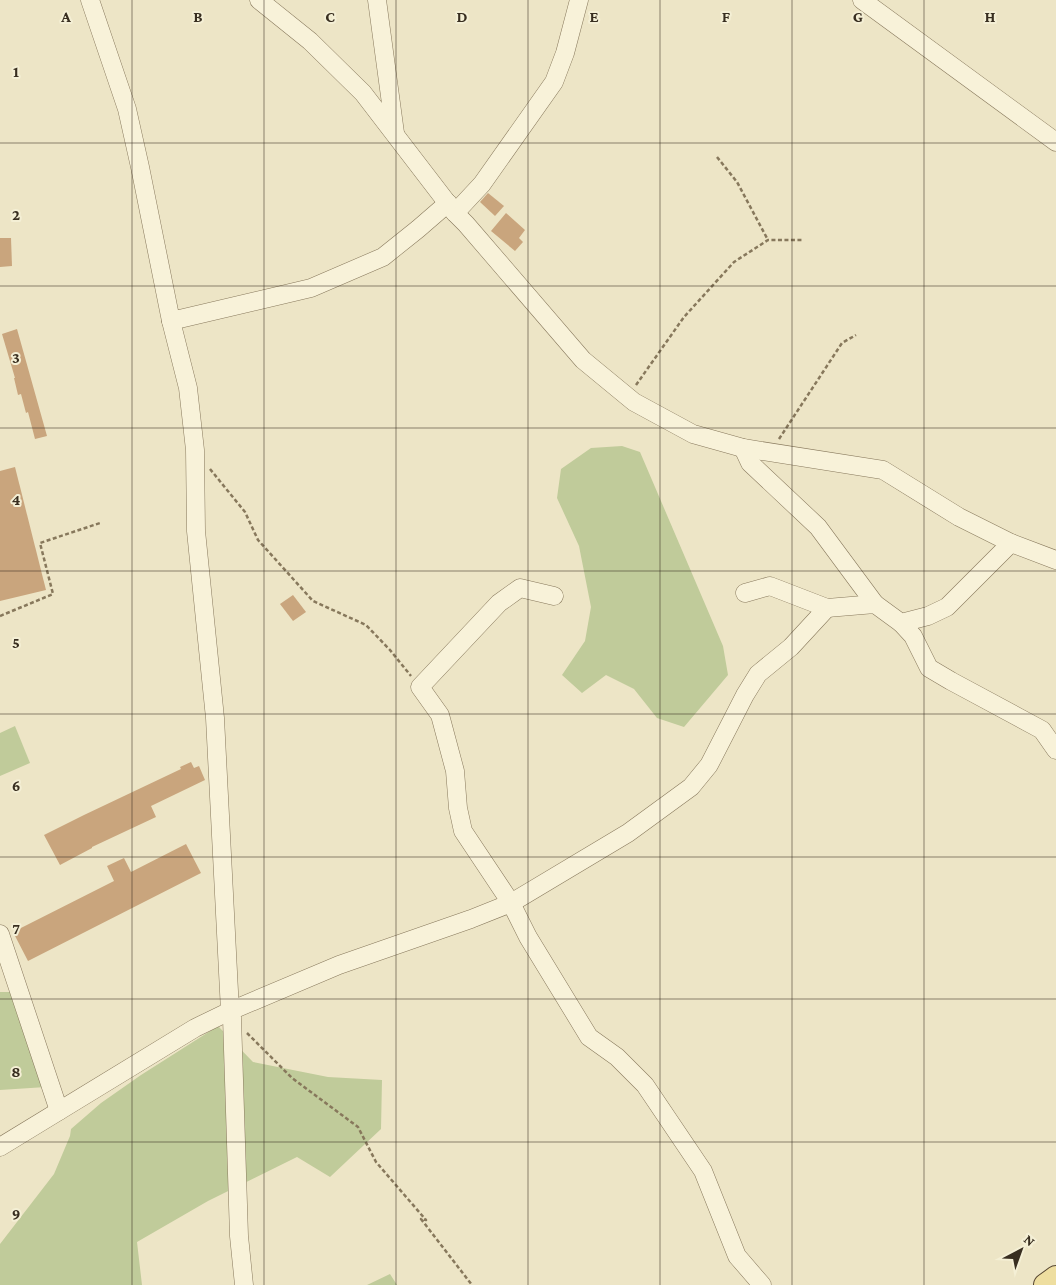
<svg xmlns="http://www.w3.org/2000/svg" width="1056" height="1285" font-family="'Crimson Pro',serif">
	<rect width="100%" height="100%" fill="#ede5c6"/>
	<!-- green -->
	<g fill="#c0cb9a">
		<path d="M622 446 640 452 723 646 728 675 684 727 657 718 634 689 606 675 582 693 562 675 585 641 591 607 579 546 557 498 561 469 591 448Z"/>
		<path d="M15 726 30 763 0 776V733Z"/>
		<path d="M0 992H15L46 1087 0 1090Z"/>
		<path d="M218 1026 253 1062 328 1077 382 1080 381 1129 330 1177 297 1157 208 1201 137 1242 142 1285H0V1244L54 1174 70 1136 71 1129 101 1103 141 1075Z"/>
		<path d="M390 1274 397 1285H366H367Z"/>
	</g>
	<!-- building -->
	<g fill="#c9a57d">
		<path d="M488 193 504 206 495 216 480 202Z"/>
		<path d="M506 213 525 230 519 238 523 242 515 251 491 231Z"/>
		<path d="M0 238H11L12 266 0 267Z"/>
		<path d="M17 329 47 436 35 439 28 412 26 413 21 394 18 395 14 378H15L2 334Z"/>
		<path d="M15 467 46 590 0 601V471Z"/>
		<path d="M293 595 306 612 293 621 280 604Z"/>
		<path d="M191 762 194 768 199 766 205 780 151 806 156 817 92 847V848L60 865 44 835 84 815 181 769 180 767Z"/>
		<path d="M186 844 201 873 28 961 13 932 114 881 107 866 124 858 131 872Z"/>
	</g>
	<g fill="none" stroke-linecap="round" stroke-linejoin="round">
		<!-- minor casing -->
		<g stroke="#87785c" stroke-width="19">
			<g id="minor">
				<path d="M90 0 127 109 140 167 171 321 188 388 195 450 196 531 215 718 230 1011 232 1018 239 1236 244 1285"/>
				<path d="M259 0 310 41 363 93 455 213 466 224 583 360 634 402 693 434 743 448 883 470 959 517 1011 543 1056 560"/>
				<path d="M377 0 395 133"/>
				<path d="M862 0 1056 142"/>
				<path d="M455 213 482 184 554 82 565 53 579 0"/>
				<path d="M171 321 311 288 383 257 418 229 448 203"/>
				<path d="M743 448 750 463 818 527 875 604"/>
				<path d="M745 593 770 586 827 608 875 604 901 623 928 616 947 607 1011 543"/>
				<path d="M554 596 520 588 499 603 420 687 440 715 455 771 458 808 463 831 511 903 528 937 589 1037 617 1057 645 1085 703 1171 737 1256 762 1285"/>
				<path d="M901 623 913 636 929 668 951 681 1042 730 1056 750"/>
				<path d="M0 934 59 1111"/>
				<path d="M0 1147 195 1028 230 1011 339 965 471 919 511 903 628 833 691 787 709 765 745 695 758 674 791 647 827 608"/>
			</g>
		</g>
		<!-- major casing -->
		<g stroke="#554530" stroke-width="24">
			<path id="major" d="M1045 1285 1056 1277"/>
		</g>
		<!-- path -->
		<g stroke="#87785c" stroke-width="2.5" stroke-dasharray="4 2.5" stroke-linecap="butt">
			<path d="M717 157 737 182 768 240"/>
			<path d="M636 385 684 317 734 262 768 240H803"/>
			<path d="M779 439 842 343 856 335"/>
			<path d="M210 469 245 512 258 540 313 601 366 625 390 650 411 676"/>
			<path d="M0 616 53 594 40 543 100 523"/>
			<path d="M247 1033 292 1078 358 1127 376 1162 426 1220 421 1219 472 1285"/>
		</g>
		<!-- minor -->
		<use href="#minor" stroke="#f8f2d9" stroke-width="18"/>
		<!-- major -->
		<use href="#major" stroke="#eedea0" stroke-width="22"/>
	</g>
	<!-- grid -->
	<path fill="none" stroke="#382e20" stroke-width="1" stroke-opacity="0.55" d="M132 0V1285M264 0V1285M396 0V1285M528 0V1285M660 0V1285M792 0V1285M924 0V1285M0 143H1056M0 286H1056M0 428H1056M0 571H1056M0 714H1056M0 857H1056M0 999H1056M0 1142H1056"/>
	<g font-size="16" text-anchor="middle" font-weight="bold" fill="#382e20" stroke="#f4efd5" stroke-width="4" stroke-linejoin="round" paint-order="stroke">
		<text x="66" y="22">A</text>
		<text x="198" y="22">B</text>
		<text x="330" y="22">C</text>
		<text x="462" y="22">D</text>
		<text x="594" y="22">E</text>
		<text x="726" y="22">F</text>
		<text x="858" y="22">G</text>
		<text x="990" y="22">H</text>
		<text x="16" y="77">1</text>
		<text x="16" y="220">2</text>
		<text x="16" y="363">3</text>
		<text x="16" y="505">4</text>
		<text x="16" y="648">5</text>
		<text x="16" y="791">6</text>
		<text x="16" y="934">7</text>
		<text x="16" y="1077">8</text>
		<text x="16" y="1219">9</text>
	</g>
	<!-- north arrow -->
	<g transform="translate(1021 1250) rotate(41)" stroke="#f4efd5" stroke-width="4" paint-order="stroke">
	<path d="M0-4L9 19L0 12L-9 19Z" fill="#382e20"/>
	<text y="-8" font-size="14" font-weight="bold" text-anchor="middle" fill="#382e20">N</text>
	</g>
</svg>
